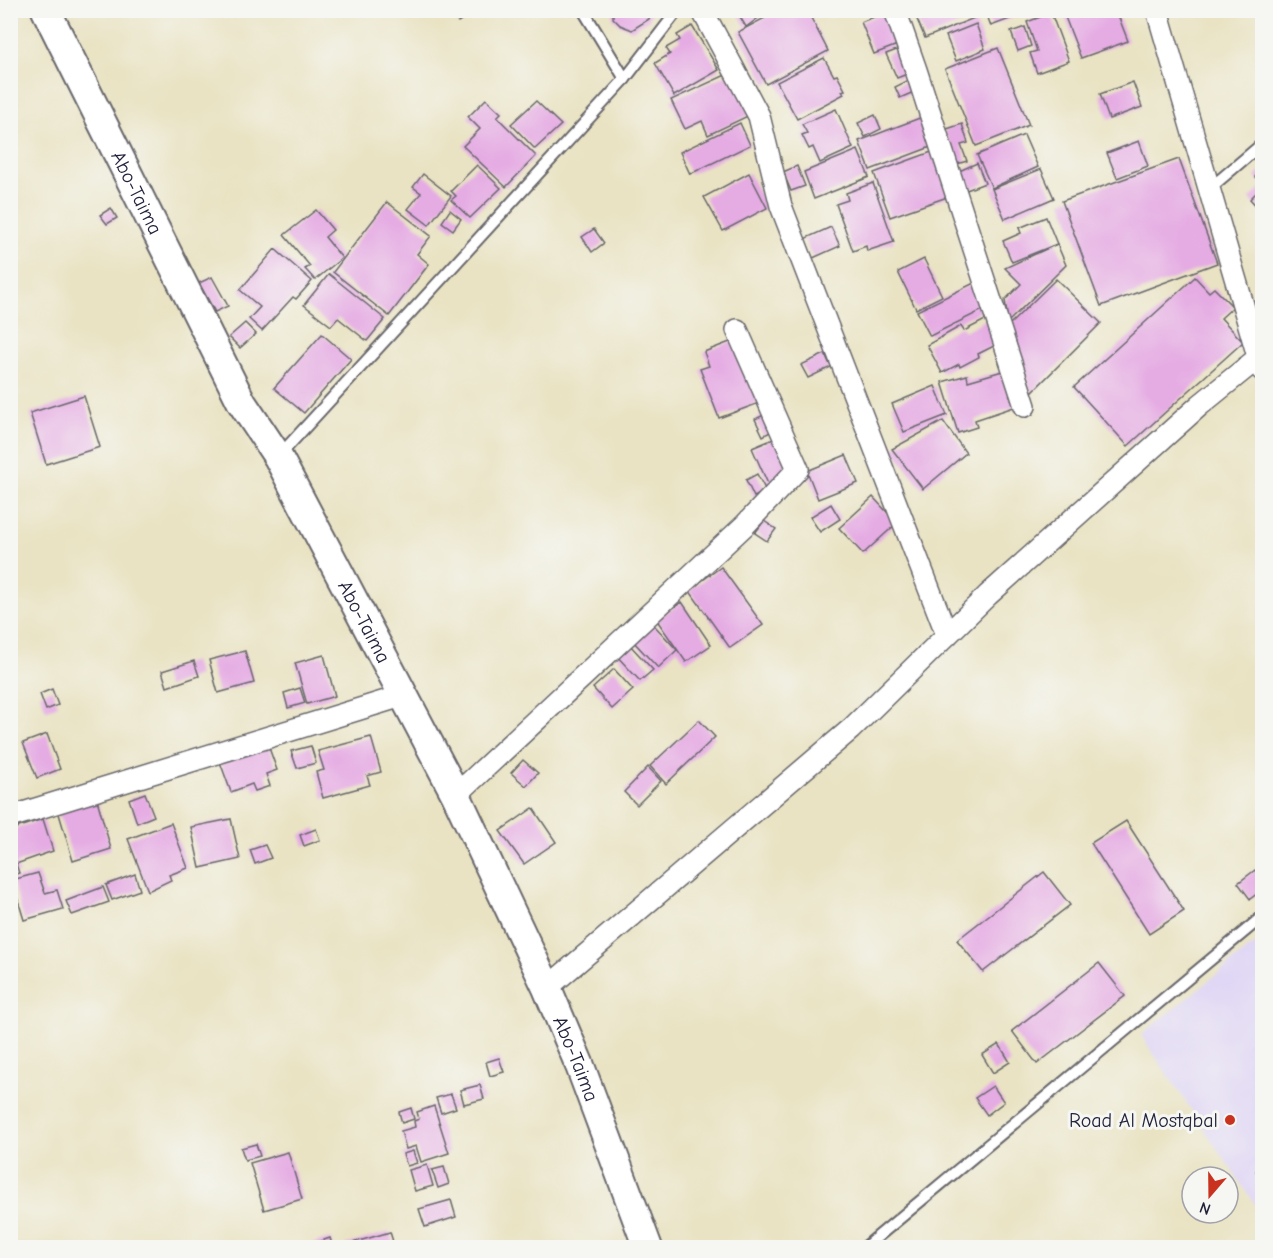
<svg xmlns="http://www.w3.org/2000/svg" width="1273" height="1258" font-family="'Comic Neue',sans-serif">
	<rect width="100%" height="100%" fill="#f6f6f2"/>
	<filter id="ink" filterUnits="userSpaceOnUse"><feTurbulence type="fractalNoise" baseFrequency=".0167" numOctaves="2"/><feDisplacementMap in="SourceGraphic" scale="12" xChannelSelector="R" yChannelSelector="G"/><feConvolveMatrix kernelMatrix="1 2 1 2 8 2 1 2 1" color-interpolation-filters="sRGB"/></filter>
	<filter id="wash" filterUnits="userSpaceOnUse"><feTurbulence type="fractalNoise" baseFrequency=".008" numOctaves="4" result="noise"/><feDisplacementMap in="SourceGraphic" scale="24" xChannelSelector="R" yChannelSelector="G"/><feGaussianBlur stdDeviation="1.35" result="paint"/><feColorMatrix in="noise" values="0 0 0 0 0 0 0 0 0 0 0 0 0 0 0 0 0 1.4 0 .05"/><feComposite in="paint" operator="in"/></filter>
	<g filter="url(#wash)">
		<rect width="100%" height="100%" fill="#e9e3c3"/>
		<!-- built -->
		<path fill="#dfd5f5" d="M1262 938V1206L1258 1209 1141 1035Z"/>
		<g id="blocks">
			<!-- building -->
			<g fill="#e5abe3">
				<path d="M450 10H473L474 12 458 22Z"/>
				<path d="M613 10H654L650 14 649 19 632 30 620 25 613 18Z"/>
				<path d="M736 10H769L746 27Z"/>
				<path d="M780 10H807L828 51 766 84 738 32Z"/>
				<path d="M913 10H983L984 14 925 38Z"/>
				<path d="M985 10H1031V11L991 26Z"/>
				<path d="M1083 10H1116L1128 41 1081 58 1065 17Z"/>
				<path d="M887 12 900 44 874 54 861 22Z"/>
				<path d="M1051 13 1069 61 1037 73 1030 53 1037 51 1027 22Z"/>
				<path d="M976 24 985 49 956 61 946 36Z"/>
				<path d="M692 26 719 70 674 96 655 63 670 54 666 48 680 40 677 35Z"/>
				<path d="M1025 27 1031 46 1018 51 1011 32Z"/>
				<path d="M902 48 912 72 897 78 886 54Z"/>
				<path d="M998 48 1029 125 976 146 945 69Z"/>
				<path d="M824 58 834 76 837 75 845 90 842 91 844 94 797 119 777 82Z"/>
				<path d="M730 73 750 115 708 135 702 121 685 129 671 100Z"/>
				<path d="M911 79 916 91 900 98 895 87Z"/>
				<path d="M1133 82 1142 107 1109 119 1100 94Z"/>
				<path d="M486 99 501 113 497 117 536 156 506 187 463 146 480 129 468 117Z"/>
				<path d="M536 101 561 125 535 149 511 124Z"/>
				<path d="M836 109 853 148 820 163 813 147 809 149 802 135 807 133 802 124Z"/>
				<path d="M875 115 881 129 865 137 858 123Z"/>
				<path d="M925 116 936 145 870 170 859 141Z"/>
				<path d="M740 123 750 145 690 174 680 152Z"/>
				<path d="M962 124 968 143 961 145 967 161 957 164 944 130Z"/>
				<path d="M1024 135 1038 167 992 188 977 155Z"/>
				<path d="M1139 141 1148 166 1117 178 1107 153Z"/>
				<path d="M858 150 869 177 814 199 804 172Z"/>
				<path d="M937 150 953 195 890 217 874 173Z"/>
				<path d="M1179 159 1217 263 1101 306 1062 201Z"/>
				<path d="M977 163 985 183 964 191 957 172Z"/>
				<path d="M477 165 501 188 470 218 451 200 456 196 451 191Z"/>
				<path d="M797 166 805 186 791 191 783 172Z"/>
				<path d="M1041 169 1054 198 1005 219 992 189Z"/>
				<path d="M1262 170V184L1255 177Z"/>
				<path d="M749 173 767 208 723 231 704 197Z"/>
				<path d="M423 174 451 196 429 225 408 209 421 193 413 187Z"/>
				<path d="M873 183 894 242 867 251 866 246 853 251 836 204 848 200 846 193Z"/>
				<path d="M1262 187V212L1250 199Z"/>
				<path d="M387 202 431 236 417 254 429 264 389 316 333 272Z"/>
				<path d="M111 208 117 218 107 224 100 215Z"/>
				<path d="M316 210 333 230 325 237 342 258 315 280 305 269 310 266 284 235Z"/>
				<path d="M450 210 461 219 453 230 442 222Z"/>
				<path d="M1046 217 1057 244 1012 262 1003 241 1021 233 1019 228Z"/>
				<path d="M831 227 840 246 813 258 804 239Z"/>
				<path d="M594 229 604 243 592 252 582 237Z"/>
				<path d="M1057 244 1066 265 1008 322 1005 300 1021 284 1005 268Z"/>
				<path d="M275 249 312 281 296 299 293 297 262 331 249 319 260 307 240 290Z"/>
				<path d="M924 259 942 296 916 309 898 272Z"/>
				<path d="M329 274 385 319 367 341 338 318 331 326 304 305Z"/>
				<path d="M212 277 228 306 215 312 199 283Z"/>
				<path d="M1195 277 1209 292 1214 288 1233 307 1221 318 1243 342 1128 446 1074 387Z"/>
				<path d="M1056 279 1101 323 1031 393 1008 326Z"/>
				<path d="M974 283 987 308 930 336 917 311Z"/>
				<path d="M987 319 1000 343 978 354 979 357 960 367 959 364 942 373 927 345 961 326 964 331Z"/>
				<path d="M245 323 256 334 240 348 229 337Z"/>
				<path d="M322 334 351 359 304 413 274 388Z"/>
				<path d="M735 340 759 403 719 418 700 369 709 366 704 352Z"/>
				<path d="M825 354 831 367 808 378 801 365Z"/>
				<path d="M1006 370 1017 406 975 420 977 427 958 433 942 382 967 375 968 381Z"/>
				<path d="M935 386 947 415 904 432 892 404Z"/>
				<path d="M84 396 100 447 46 464 30 413Z"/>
				<path d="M764 415 772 431 763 436 755 419Z"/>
				<path d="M943 421 966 453 923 489 892 449Z"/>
				<path d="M776 438 789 469 769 486 752 448Z"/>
				<path d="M846 455 858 483 818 499 807 471Z"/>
				<path d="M757 474 766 491 754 497 746 480Z"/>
				<path d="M873 497 897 523 863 554 839 528Z"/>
				<path d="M831 504 840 519 820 532 810 517Z"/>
				<path d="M764 521 776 529 767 541 755 533Z"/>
				<path d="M721 567 763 625 730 648 689 590Z"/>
				<path d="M682 602 711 645 686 662 656 619Z"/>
				<path d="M653 624 677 650 658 668 633 641Z"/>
				<path d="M628 643 653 670 640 681 615 654Z"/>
				<path d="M245 651 254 683 218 693 209 660Z"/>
				<path d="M324 655 335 696 307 704 295 663Z"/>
				<path d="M194 661 199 676 167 687 162 671Z"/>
				<path d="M614 669 633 690 612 709 593 688Z"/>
				<path d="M300 688 305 703 288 708 284 693Z"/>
				<path d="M52 689 58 705 46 710 40 694Z"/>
				<path d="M699 720 715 737 666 784 650 766Z"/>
				<path d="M47 734 60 769 37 778 23 743Z"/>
				<path d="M371 737 381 772 367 776 370 785 323 798 316 772 324 770 318 751Z"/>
				<path d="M268 745 277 770 266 774 270 786 255 791 252 784 231 792 220 762Z"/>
				<path d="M311 746 316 763 297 768 291 751Z"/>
				<path d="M523 760 538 773 526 786 511 773Z"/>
				<path d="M648 767 661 781 637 805 624 792Z"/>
				<path d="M145 793 154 816 137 823 129 799Z"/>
				<path d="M96 796 111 849 73 861 57 807Z"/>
				<path d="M533 808 556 842 524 864 500 831Z"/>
				<path d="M43 819 53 851 16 864 19 873 10 876V830Z"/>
				<path d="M231 819 240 859 200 868 191 827Z"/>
				<path d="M1126 821 1184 911 1149 934 1091 843Z"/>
				<path d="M171 823 188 868 169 875 171 880 148 891 128 839Z"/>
				<path d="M316 829 320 840 304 846 300 835Z"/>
				<path d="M265 845 271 858 255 864 250 850Z"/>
				<path d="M1255 870 1262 880V890L1250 899 1238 883Z"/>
				<path d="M1044 872 1070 905 983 972 957 940Z"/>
				<path d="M38 873 45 893 57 890 63 909 24 920 12 880Z"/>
				<path d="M135 874 140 890 112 900 106 885Z"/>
				<path d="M103 887 109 902 72 915 66 901Z"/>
				<path d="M1099 963 1125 996 1037 1064 1012 1031Z"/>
				<path d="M999 1044 1010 1062 993 1073 982 1055Z"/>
				<path d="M499 1058 504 1072 490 1076 486 1062Z"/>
				<path d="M480 1085 484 1099 464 1104 460 1090Z"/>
				<path d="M993 1086 1004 1102 987 1115 975 1098Z"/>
				<path d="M451 1094 456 1108 441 1113 436 1098Z"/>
				<path d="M434 1106 449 1153 421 1162 416 1146 406 1149 401 1131 415 1127 414 1121 419 1119 417 1112Z"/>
				<path d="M411 1108 414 1119 402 1123 399 1112Z"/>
				<path d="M256 1144 260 1156 245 1160 241 1148Z"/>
				<path d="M413 1151 417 1163 407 1166 403 1154Z"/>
				<path d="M288 1152 302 1199 264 1210 250 1163Z"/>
				<path d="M427 1165 433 1186 415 1191 409 1170Z"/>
				<path d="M444 1167 449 1184 438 1188 432 1170Z"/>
				<path d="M1262 1167V1181L1256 1171Z"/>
				<path d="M451 1200 456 1217 425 1227 419 1209Z"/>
				<path d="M390 1232 395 1248H346L345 1245Z"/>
				<path d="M330 1238 333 1248H313L312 1244Z"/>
			</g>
		</g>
	</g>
	<g filter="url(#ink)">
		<use href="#blocks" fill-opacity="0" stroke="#68666b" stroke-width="1.5"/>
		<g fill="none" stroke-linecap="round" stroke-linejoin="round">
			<!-- lane casing -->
			<g stroke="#68666b" stroke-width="14">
				<g id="lane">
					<path d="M583 10 625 79"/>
					<path d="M1209 189 1262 144"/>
					<path d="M278 457 625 79 678 10"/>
					<path d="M864 1248 1262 917"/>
				</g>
			</g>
			<!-- street casing -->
			<g stroke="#68666b" stroke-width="24">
				<g id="street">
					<path d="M702 10 759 116 781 206 947 635"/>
					<path d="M895 10 916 70 1025 406"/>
					<path d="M1157 10 1262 370"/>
					<path d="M456 795 745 525 798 469 737 330"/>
					<path d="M10 817 405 695"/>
					<path d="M547 988 851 729 988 595 1200 405 1258 358"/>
				</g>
			</g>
			<!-- secondary casing -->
			<g stroke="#68666b" stroke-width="32">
				<g id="secondary">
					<path id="s1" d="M46 10 242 403 278 457 456 795 547 988 580 1066 648 1248"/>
				</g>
			</g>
			<!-- lane -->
			<use href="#lane" stroke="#fff" stroke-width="10"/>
			<!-- street -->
			<use href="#street" stroke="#fff" stroke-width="21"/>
			<!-- secondary -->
			<use href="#secondary" stroke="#fff" stroke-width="28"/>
		</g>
	</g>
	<!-- markers -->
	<circle fill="#c8321e" stroke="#f6f6f2" stroke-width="2" cx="1230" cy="1120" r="6"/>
	<g text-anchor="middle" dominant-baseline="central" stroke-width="6" stroke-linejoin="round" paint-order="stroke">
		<!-- street labels -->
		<g font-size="20" fill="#22223b" stroke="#f6f6f2">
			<text stroke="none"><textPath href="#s1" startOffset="204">Abo-Taima</textPath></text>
			<text stroke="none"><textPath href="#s1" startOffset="690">Abo-Taima</textPath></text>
			<text stroke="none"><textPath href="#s1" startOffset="1176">Abo-Taima</textPath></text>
		</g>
		<!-- poi labels -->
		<g font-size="20" fill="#22223b" stroke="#f6f6f2" text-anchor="end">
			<text x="1218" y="1120">Road Al Mostqbal</text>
		</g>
	</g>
	<!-- margin -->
	<rect width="1273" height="1258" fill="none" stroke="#f6f6f2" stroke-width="36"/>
	<!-- north arrow -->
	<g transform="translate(1210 1195) rotate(200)"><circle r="28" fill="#f6f6f2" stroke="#a1a1a9" stroke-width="1.5"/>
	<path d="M0-4.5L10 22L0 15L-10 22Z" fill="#c8321e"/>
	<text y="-9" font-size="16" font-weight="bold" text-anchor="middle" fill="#22223b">N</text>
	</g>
</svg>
